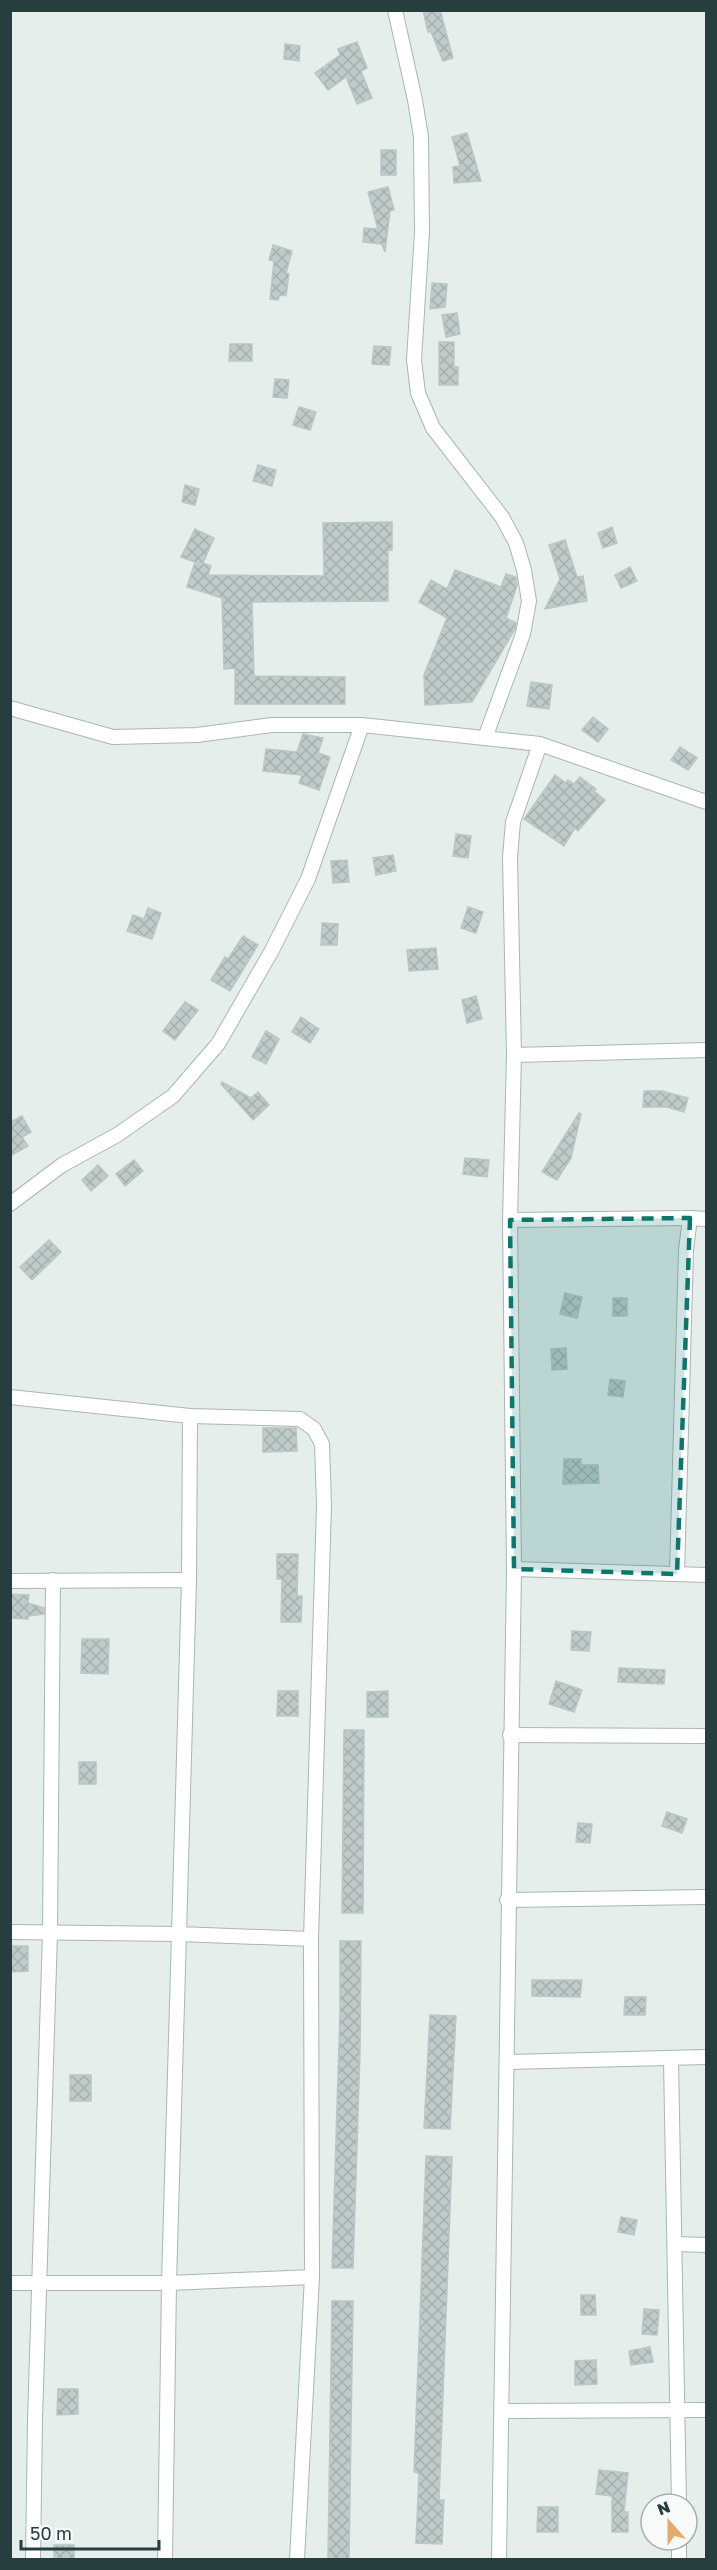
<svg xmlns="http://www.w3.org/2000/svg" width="717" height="2570" font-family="'Golos Text',sans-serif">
	<defs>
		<pattern id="building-cross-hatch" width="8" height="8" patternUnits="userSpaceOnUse" patternTransform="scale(1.5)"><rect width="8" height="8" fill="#bfcbc9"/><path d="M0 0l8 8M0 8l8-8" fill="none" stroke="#a4afae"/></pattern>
	</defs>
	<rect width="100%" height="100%" fill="#e6eeec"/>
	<!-- building -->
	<g fill="url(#building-cross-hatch)" stroke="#b9c7c5" stroke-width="1.5">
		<path d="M423 10H440L453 58 443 61 431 32H428Z"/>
		<path d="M357 42 367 68 361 71 372 98 357 104 346 77 328 90 315 73 340 55 338 49Z"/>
		<path d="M285 44 300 46 299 61 284 59Z"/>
		<path d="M467 133 481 181 454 183 453 167 460 166 452 137Z"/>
		<rect x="381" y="150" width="15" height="25"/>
		<path d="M388 187 394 210 390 211 385 252 382 244 363 242 364 228 378 229 368 192Z"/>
		<path d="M273 245 292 251 286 273 289 274 286 296 280 295 278 300 270 299 274 261 269 260Z"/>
		<path d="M432 283 447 284 445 307 430 309Z"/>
		<path d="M457 313 460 334 446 337 442 315Z"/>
		<path d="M439 342H454V367H458V385H439Z"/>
		<path d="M230 344H252V361H229Z"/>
		<path d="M374 346 391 347 389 365 372 364Z"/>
		<path d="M275 379 289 380 287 398 273 397Z"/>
		<path d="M299 407 316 412 310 430 293 425Z"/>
		<path d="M258 465 276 470 272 486 253 481Z"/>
		<path d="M185 485 199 489 195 505 182 502Z"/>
		<path d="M392 522V550H388V601L252 602 254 676 345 677V704H235V668L224 669 222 598 187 587 195 562 181 557 195 529 214 538 203 563 211 566 208 575 324 576 323 523Z"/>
		<path d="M612 527 617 543 603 548 598 533Z"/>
		<path d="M565 540 577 577 583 576 587 601 545 609 560 579 549 545Z"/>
		<path d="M630 567 637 581 621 588 615 575Z"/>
		<path d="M455 570 501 587 506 574 516 577 517 586 506 618 516 623 515 629 472 702 425 705 424 675 447 618 419 602 431 580 447 589Z"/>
		<path d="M531 682 552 685 549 709 527 706Z"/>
		<path d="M593 717 608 729 598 742 582 730Z"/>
		<path d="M303 734 323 738 318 753 330 757 319 790 299 783 302 775 263 771 266 749 297 752Z"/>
		<path d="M680 747 697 758 688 770 671 760Z"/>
		<path d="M555 775 566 783 568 780 574 784 580 777 596 789 594 791 605 800 578 831 575 828 564 846 524 819Z"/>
		<path d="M456 834 471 836 468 858 453 856Z"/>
		<path d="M393 855 396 871 376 875 373 858Z"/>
		<path d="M347 860 349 882 333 883 331 861Z"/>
		<path d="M468 907 483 912 476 933 461 928Z"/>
		<path d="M148 908 161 913 152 939 127 931 133 915 144 919Z"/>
		<path d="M322 923 338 924 337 945H321Z"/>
		<path d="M243 936 258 945 230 991 211 980 225 957 228 959Z"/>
		<path d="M436 948 438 969 409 971 407 950Z"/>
		<path d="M476 996 482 1019 467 1023 462 1000Z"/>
		<path d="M185 1002 198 1010 175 1040 163 1031Z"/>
		<path d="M301 1017 319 1029 310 1043 292 1032Z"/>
		<path d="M266 1031 279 1039 266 1064 252 1057Z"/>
		<path d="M222 1082 251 1098 258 1092 269 1105 253 1120 221 1084Z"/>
		<path d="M644 1091H662L688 1098 684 1112 667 1107H643Z"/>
		<path d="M579 1113 581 1114 571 1158 557 1180 542 1172Z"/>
		<path d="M22 1116 31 1132 22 1137 28 1146 10 1156V1118L13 1121Z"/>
		<path d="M465 1158 489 1160 487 1177 463 1174Z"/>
		<path d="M134 1160 143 1171 125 1186 116 1174Z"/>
		<path d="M98 1165 108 1176 91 1191 82 1180Z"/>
		<path d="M49 1240 61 1252 32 1280 20 1267Z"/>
		<path d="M565 1293 582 1297 577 1318 560 1314Z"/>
		<rect x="613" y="1298" width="14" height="18"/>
		<path d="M566 1348 567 1369 552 1370 551 1349Z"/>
		<path d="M610 1379 625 1381 623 1397 608 1395Z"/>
		<path d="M263 1428H296L297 1451 263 1452Z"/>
		<path d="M564 1459H581V1465H598L599 1483 563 1484Z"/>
		<path d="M277 1554H298L297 1596H302L301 1622H281L282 1579H277Z"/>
		<path d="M10 1594 29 1595 28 1603 44 1608V1614L28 1616V1619L10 1618Z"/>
		<path d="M572 1631 591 1632 589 1651 571 1650Z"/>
		<path d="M82 1639H109L108 1674 81 1673Z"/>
		<path d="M619 1668 665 1670 664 1684 618 1682Z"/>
		<path d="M556 1681 582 1690 574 1712 549 1704Z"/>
		<path d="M278 1691H298V1716H277Z"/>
		<path d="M388 1691V1717H367V1692Z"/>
		<path d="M344 1730H364L363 1913H342Z"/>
		<rect x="79" y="1762" width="17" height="22"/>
		<path d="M667 1812 687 1819 682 1833 662 1826Z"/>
		<path d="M578 1823 592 1824 590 1843 576 1842Z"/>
		<path d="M340 1941H361L360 2052 353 2268H332L340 2011Z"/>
		<path d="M10 1946H28V1971L10 1972Z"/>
		<path d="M532 1980H582L580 1997 532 1996Z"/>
		<path d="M625 1997H646L645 2015H624Z"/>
		<path d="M430 2015 456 2016 450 2129 424 2128Z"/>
		<rect x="70" y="2075" width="21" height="26"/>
		<path d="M426 2156 452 2157 439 2500H444L442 2544 416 2543 419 2473 414 2472Z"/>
		<path d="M621 2217 637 2220 634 2235 618 2232Z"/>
		<path d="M581 2295H595L596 2315H581Z"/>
		<path d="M332 2301H353L349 2559H328Z"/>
		<path d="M644 2309 659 2310 657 2335 642 2334Z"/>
		<path d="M650 2347 653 2362 631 2365 629 2351Z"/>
		<path d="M596 2360 597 2384 575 2385V2361Z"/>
		<path d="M58 2389H78V2414L57 2415Z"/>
		<path d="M599 2470 628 2473 624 2512H628V2532H612V2496L596 2494Z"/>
		<path d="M538 2507H558V2532H537Z"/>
		<rect x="54" y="2545" width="20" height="14"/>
	</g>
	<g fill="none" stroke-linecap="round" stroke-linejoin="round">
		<!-- minor casing -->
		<g stroke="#a9b6b4" stroke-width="16">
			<g id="minor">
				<path d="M395 10 415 100 421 137 422 232 414 360 418 393 433 428 502 517 516 543 524 570 529 601 523 634 485 738"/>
				<path d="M10 708 113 737 197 735 272 725H362L540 744 706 802"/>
				<path d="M514 1055 706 1050"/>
				<path d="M10 1204 62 1165 117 1135 173 1096 218 1044 271 952 308 879 362 725"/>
				<path d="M510 1220 690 1218"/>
				<path d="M10 1397 190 1416 300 1419 314 1429 322 1444 324 1505 311 1939 312 2277 297 2560"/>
				<path d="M514 1569 706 1575"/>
				<path d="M677 1574 686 1250 690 1218 706 1219"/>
				<path d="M189 1580 190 1416"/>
				<path d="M10 1581 189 1580 179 1934 311 1939"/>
				<path d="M510 1735 706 1736"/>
				<path d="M507 1900 706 1897"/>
				<path d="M10 1932 179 1934 169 2283H10"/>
				<path d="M671 2059 679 2504"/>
				<path d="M507 2062 706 2057"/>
				<path d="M675 2244 706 2245"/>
				<path d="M502 2411 706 2410"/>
				<path d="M679 2540V2560"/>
				<path d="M33 2560 35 2420 50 1933 53 1580"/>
				<path d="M165 2560 169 2283 312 2277"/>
				<path d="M499 2560 514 1569 510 1220 514 1055 510 857 513 822 540 744"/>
			</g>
		</g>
		<!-- minor -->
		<use href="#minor" stroke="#fff" stroke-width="14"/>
	</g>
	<!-- marked area -->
	<path fill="#0f766e" fill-opacity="0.2" stroke="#0f766e" stroke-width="4.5" stroke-dasharray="12 8" stroke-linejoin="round" d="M690 1218 677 1574 514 1569 510 1220Z"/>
	<!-- border -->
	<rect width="717" height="2570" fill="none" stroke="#273e3e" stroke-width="24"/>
	<!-- north arrow -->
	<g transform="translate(669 2522) rotate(339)"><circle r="28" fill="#f7faf9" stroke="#a4afae" stroke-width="1.5"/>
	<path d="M0-4.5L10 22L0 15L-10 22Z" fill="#e4ab6e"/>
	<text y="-9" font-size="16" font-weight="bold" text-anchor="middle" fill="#273e3e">N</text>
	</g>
	<!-- scale -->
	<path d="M21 2540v9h138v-9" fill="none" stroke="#273e3e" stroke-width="3"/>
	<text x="30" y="2540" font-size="18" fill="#273e3e" stroke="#f7faf9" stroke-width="4.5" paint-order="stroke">50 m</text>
</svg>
